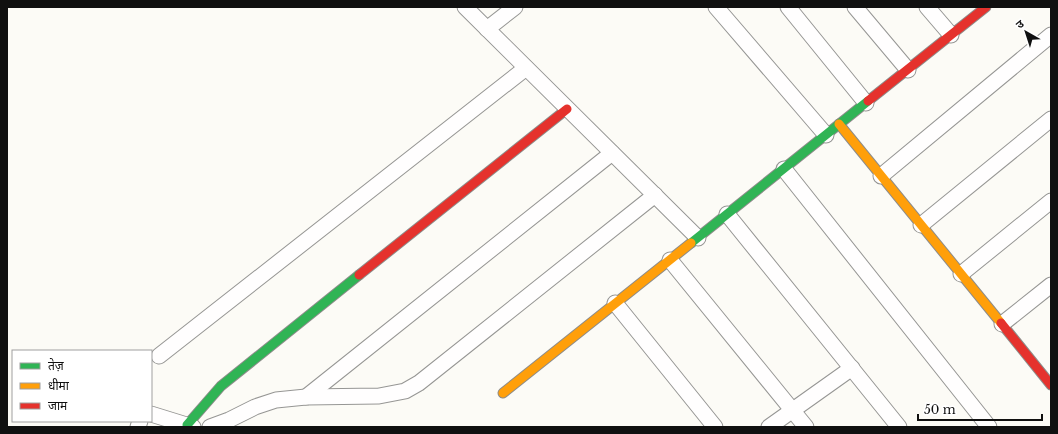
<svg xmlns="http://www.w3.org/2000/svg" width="1058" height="434" font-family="'Libre Baskerville','Noto Sans Devanagari',serif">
	<rect width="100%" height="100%" fill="#fcfbf6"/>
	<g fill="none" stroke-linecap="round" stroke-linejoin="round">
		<!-- street casing -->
		<g stroke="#969694" stroke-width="17">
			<g id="street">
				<path d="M465 7 698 238"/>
				<path d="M716 7 826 135"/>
				<path d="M788 7 866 103"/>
				<path d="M855 7 908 70"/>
				<path d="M927 7 951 35"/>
				<path d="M487 29 515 7"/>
				<path d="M784 169 989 427"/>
				<path d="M881 176 1051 35"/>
				<path d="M727 214 899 427"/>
				<path d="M921 225 1051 119"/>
				<path d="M670 260 806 427"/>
				<path d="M961 274 1051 201"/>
				<path d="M615 303 715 427"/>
				<path d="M1002 324 1051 285"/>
				<path d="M159 356 526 68"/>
				<path d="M306 397 612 153"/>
				<path d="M151 414 193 427"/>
				<path d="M138 427 140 421"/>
				<path d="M210 427 229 420 255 407 276 400 306 397 379 396 405 391 419 383 655 195"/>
				<path d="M769 427 852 368"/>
			</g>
		</g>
		<!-- fast casing -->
		<g stroke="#8d8c8a" stroke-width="11">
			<g id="fast">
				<path d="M691 243 868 101"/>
				<path d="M187 425 221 386 359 275"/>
			</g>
		</g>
		<!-- slow casing -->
		<g stroke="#8d8c8a" stroke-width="11">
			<g id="slow">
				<path d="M839 124 1001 323"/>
				<path d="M503 393 691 243"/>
			</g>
		</g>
		<!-- jam casing -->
		<g stroke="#8d8c8a" stroke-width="11">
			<g id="jam">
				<path d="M868 101 986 7"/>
				<path d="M359 275 567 109"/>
				<path d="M1001 323 1051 385"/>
			</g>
		</g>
		<!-- street -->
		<use href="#street" stroke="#fffefe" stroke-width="15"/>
		<!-- fast -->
		<use href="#fast" stroke="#30b455" stroke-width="9"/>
		<!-- slow -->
		<use href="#slow" stroke="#ff9f0a" stroke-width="9"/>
		<!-- jam -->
		<use href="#jam" stroke="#e5322d" stroke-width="9"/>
	</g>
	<!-- border -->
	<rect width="1058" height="434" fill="none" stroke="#101010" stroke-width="16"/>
	<!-- legend -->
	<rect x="12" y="350" width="140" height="72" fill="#ffffff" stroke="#9f9f9f"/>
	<rect x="20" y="363" width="20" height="6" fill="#30b455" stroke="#9f9f9f"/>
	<text x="48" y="370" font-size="12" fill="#101010">तेज़</text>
	<rect x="20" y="383" width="20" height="6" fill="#ff9f0a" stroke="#9f9f9f"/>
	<text x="48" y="390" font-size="12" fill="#101010">धीमा</text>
	<rect x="20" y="403" width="20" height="6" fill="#e5322d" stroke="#9f9f9f"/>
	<text x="48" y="410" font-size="12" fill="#101010">जाम</text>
	<!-- north arrow -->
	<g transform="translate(1026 32) rotate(321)" stroke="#ffffff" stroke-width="3" paint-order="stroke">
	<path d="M0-3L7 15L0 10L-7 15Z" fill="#101010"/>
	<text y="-6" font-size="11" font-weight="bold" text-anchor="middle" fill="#101010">उ</text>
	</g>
	<!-- scale -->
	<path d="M918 414v6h124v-6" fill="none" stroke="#101010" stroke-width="2"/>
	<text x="924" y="414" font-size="12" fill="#101010" stroke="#ffffff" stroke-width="3" paint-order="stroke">50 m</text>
</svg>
